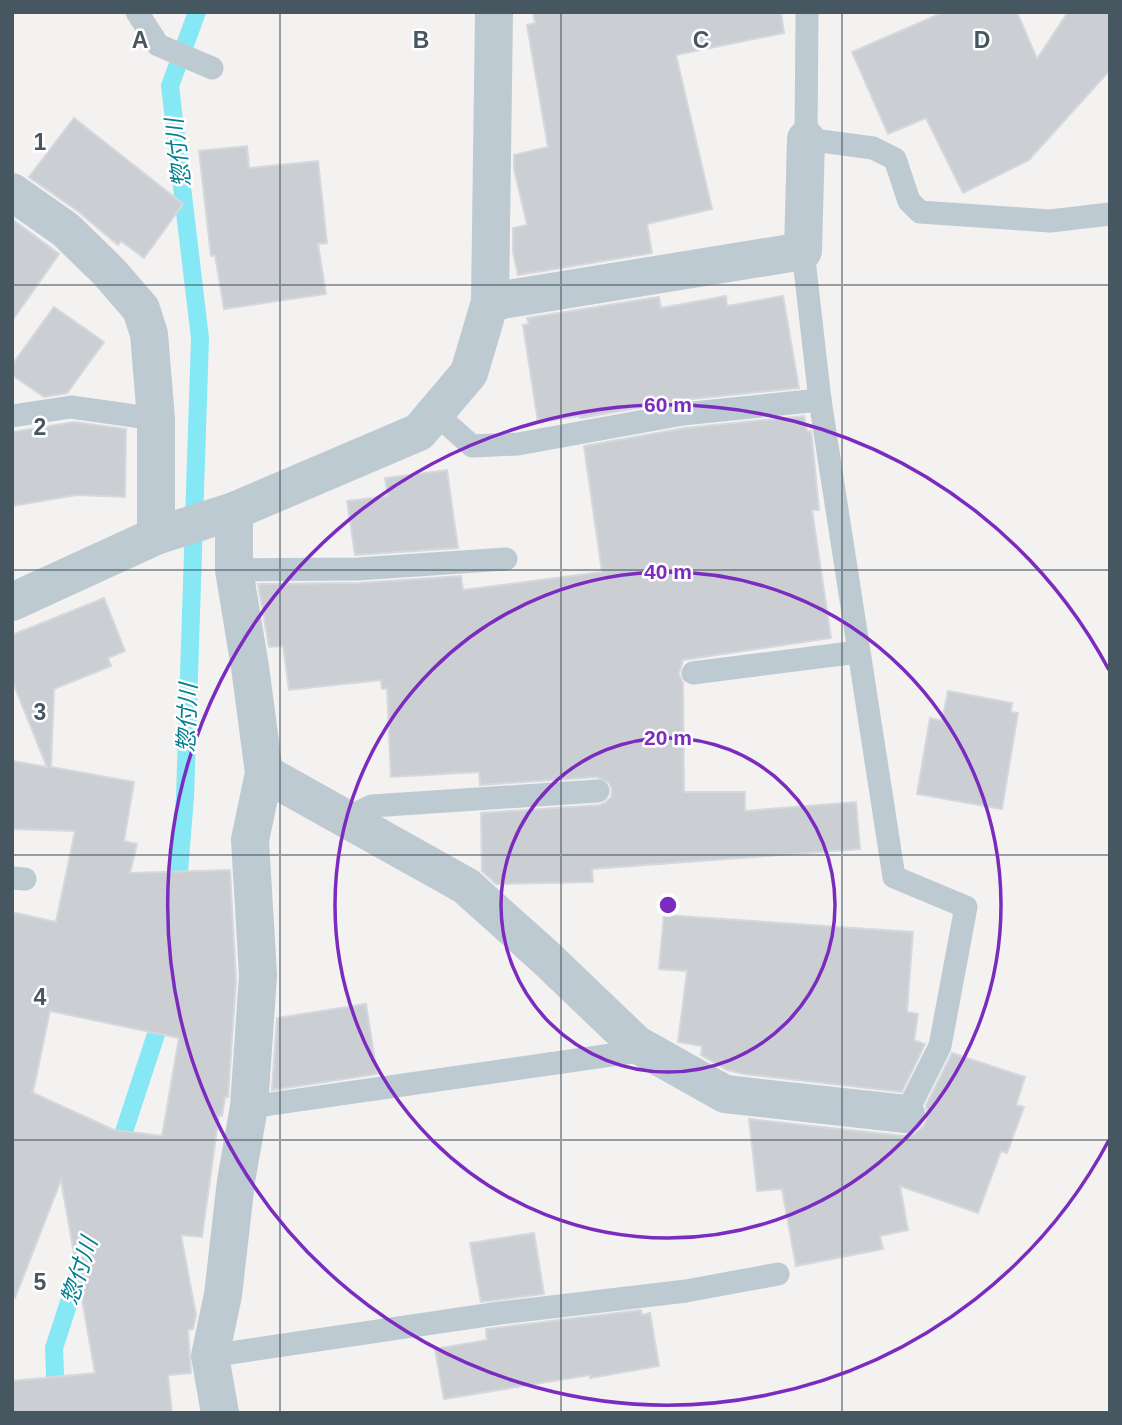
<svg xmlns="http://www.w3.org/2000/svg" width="1122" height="1425" font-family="Arial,'Noto Sans JP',sans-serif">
	<rect width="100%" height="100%" fill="#f4f1f1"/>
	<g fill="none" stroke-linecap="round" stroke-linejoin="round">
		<!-- stream -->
		<g stroke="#86e8f4" stroke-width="18">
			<path d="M177 896 185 797 200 338 170 86 197 12"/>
			<path d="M117 1153 164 1010"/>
			<path d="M56 1399 54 1348 85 1253"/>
		</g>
	</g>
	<!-- building -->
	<g fill="#cbcfd4" stroke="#d5d8dd" stroke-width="2" fill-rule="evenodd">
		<path d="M533 12H781L784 33 676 55 712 209 647 224 652 253 518 275 513 252V228L527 225 514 169V155L548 147 527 25 535 23Z"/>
		<path d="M944 12H1017L1037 59 1068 12H1110V70L1029 160 963 193 926 118 888 134 852 52Z"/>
		<path d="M74 118 183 204 144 258 121 241 118 245 79 212 29 177Z"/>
		<path d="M247 146 249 168 318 161 327 243 318 244 326 294 224 309 215 255 211 256 199 151Z"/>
		<path d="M12 219 59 254 12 321Z"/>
		<path d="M726 296 727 306 783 296 799 388 682 400 580 418V416L538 422 523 325 529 324 527 318 659 297 661 308Z"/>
		<path d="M54 307 104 342 67 393 44 397 12 375V365Z"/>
		<path d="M804 416 807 432 811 431 812 438 819 510H812L831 638 683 660 679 674 683 683 684 792H745V811L856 802 860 849 592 869 593 882 496 884 482 871 481 813 600 805 606 802 611 797 612 789 609 783 597 777 480 785 479 772 391 777 387 688 382 689 381 680 289 690 283 646 269 647 258 584 359 583 461 576 463 590 602 572 584 446 685 428Z"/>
		<path d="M74 422 126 429 125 497 77 495 12 506V432Z"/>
		<path d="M447 470 458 548 355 555 347 501 388 496 385 478Z"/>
		<path d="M104 598 125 651 108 658 111 666 54 689 51 767 134 782 124 841 137 844 130 873 230 870 236 981 228 1097H225L222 1116 219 1115 202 1237 181 1235 196 1315 193 1329 188 1330 191 1373 168 1375 172 1413H12V1381L95 1373 61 1180 15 1298 12 1297V912L56 922 75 831 12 829V761L47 767 12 680V635ZM50 1011 179 1038 162 1136 114 1130 31 1092H33Z"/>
		<path d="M948 691 1012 703 1011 712 1018 713 1002 809 917 794 930 718 942 721Z"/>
		<path d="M664 915 913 932 907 1012 918 1014 914 1040 925 1044 902 1092 744 1074 727 1070 701 1055 702 1046 678 1042 687 971 659 969Z"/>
		<path d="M366 1004 377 1074 272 1090 277 1018Z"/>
		<path d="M952 1053 1025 1077 1016 1105 1024 1107 1007 1153 1001 1151 978 1213 900 1186 908 1230 880 1236 883 1249 796 1266 782 1189 757 1191 749 1119 904 1136 914 1134 924 1126 928 1116 926 1105Z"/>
		<path d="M534 1233 544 1294 481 1302 470 1243Z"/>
		<path d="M641 1310 642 1315 650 1313 659 1366 590 1378V1375L444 1399 435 1349 487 1340 486 1329Z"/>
	</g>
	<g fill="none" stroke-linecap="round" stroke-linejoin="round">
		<!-- service -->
		<g stroke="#becad2" stroke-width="23">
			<path d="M137 12 158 45 212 68"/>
			<path d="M807 12 806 139 873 148 895 159 909 201 920 212 1050 221 1110 214"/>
			<path d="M803 251 820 400 894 877 966 907 940 1046 906 1114"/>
			<path d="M435 413 472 446 518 444 683 414 820 400"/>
			<path d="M12 416 71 407 156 419"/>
			<path d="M234 570 358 569 506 559"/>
			<path d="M693 673 858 652"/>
			<path d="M344 819 372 806 598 791"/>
			<path d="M12 878 25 879"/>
			<path d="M249 1107 646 1050"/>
			<path d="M210 1356 500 1313 686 1291 778 1274"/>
		</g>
		<!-- minor -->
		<g stroke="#becad2" stroke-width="38">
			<path d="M12 192 66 230 109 272 141 309 149 334 156 419V536"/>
			<path d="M490 302 803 251 806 139"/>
			<path d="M12 602 156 536 234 511 419 432 469 373 490 302 494 12"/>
			<path d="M264 773 466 886 544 956 636 1044 725 1094 906 1114"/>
			<path d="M220 1413 210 1356 223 1295 236 1181 249 1107 258 975 250 840 264 773 250 667 234 570V511"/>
		</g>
	</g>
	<!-- grid -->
	<path fill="none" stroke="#475761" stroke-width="2" stroke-opacity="0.55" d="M280 12V1413M561 12V1413M842 12V1413M12 285H1110M12 570H1110M12 855H1110M12 1140H1110"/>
	<!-- distance rings -->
	<g fill="none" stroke="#7b2cbf" stroke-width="3.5">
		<circle cx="668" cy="905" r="167"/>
		<circle cx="668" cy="905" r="333"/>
		<path d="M1109 1140A500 500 0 1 1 1109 670"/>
	</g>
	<g text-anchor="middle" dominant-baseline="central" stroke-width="5" stroke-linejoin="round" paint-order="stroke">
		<!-- water labels -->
		<g font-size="23" font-style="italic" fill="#048090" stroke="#fff">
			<text transform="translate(178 153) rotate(-97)">惣付川</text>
			<text transform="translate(187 718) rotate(-88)">惣付川</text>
			<text transform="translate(79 1271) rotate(-72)">惣付川</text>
		</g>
	</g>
	<g font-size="23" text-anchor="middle" font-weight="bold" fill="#475761" stroke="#fff" stroke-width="5" stroke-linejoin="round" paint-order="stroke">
		<text x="140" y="48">A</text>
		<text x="421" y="48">B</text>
		<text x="701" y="48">C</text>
		<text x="982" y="48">D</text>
		<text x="40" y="150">1</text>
		<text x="40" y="435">2</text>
		<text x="40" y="720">3</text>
		<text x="40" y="1005">4</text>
		<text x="40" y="1290">5</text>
	</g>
	<circle cx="668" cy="905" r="10" fill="#7b2cbf" stroke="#fff" stroke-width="3.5"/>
	<g font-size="21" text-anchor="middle" font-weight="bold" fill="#7b2cbf" stroke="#fff" stroke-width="5" stroke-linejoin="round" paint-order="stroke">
		<text x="668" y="412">60 m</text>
		<text x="668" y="579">40 m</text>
		<text x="668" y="745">20 m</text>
	</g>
	<!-- border -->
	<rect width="1122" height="1425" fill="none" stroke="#475761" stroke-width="28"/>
</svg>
